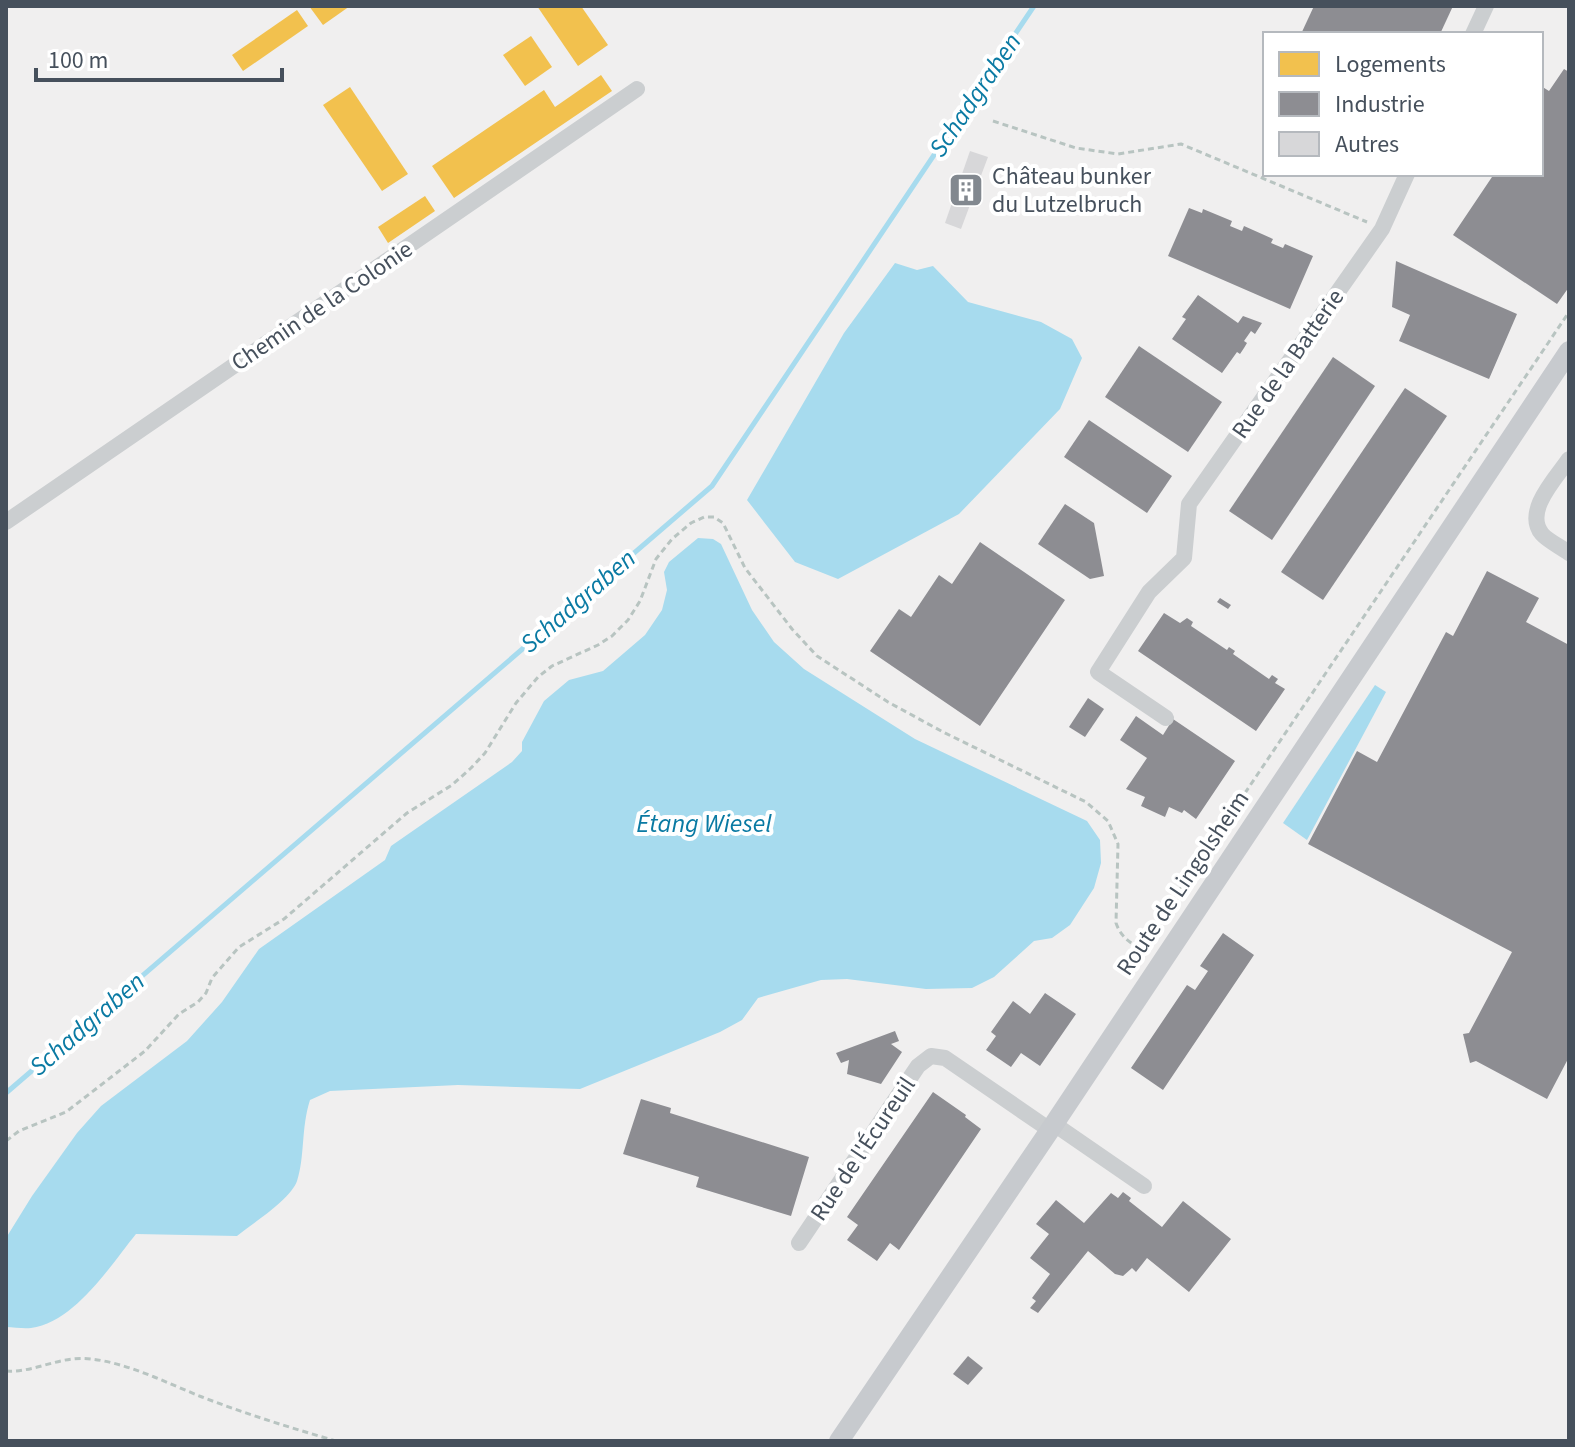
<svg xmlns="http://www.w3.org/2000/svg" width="1575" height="1447" font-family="'Source Sans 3',sans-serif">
	<rect width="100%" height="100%" fill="#f0efef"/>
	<!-- water -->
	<g fill="#a7dbee">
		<path d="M895 263 917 270 933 266 968 302 1041 322 1072 339 1082 358 1060 409 959 514 838 579 795 562 747 500 844 333Z"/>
		<path d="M698 538 713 539 721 544 752 610 774 642 804 669 915 739 1087 821 1100 840 1101 863 1094 888 1070 925 1052 938 1034 941 994 977 972 988 926 989 847 979 821 980 758 998 742 1020 720 1032 580 1089 458 1085 330 1091 310 1100C301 1128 305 1157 297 1181 291 1199 252 1224 237 1236L136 1234C110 1266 75 1322 31 1328 23 1329 14 1327 6 1327V1238L32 1196 77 1133 101 1106 187 1041 222 1002 259 949 385 860 391 846 512 762 522 751V742L544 701 569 680 603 671 645 635 662 610 667 590 664 572 669 562Z"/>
		<path d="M1375 685 1386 692 1307 840 1283 823Z"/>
	</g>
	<!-- homes -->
	<g fill="#f2c14e">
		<path d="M309 6H350L323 25Z"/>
		<path d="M537 6H581L608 45 578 66Z"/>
		<path d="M297 10 308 26 243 71 232 55Z"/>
		<path d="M531 36 552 67 525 86 503 55Z"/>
		<path d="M601 75 612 91 454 198 432 166 544 90 555 107Z"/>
		<path d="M350 87 408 174 382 191 323 105Z"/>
		<path d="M425 196 435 211 388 243 378 227Z"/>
	</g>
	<!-- industry -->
	<g fill="#8d8d92">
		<path d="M1314 6H1453L1440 34H1301Z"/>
		<path d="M1564 69 1569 72V287L1557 304 1453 235 1494 174H1541V86L1549 91Z"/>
		<path d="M1189 208 1202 213 1203 209 1232 221 1230 226 1242 231 1244 226 1273 239 1271 243 1283 248 1285 244 1313 256 1290 309 1168 256Z"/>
		<path d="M1396 261 1517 314 1489 379 1399 341 1410 315 1392 307Z"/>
		<path d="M1198 295 1238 323 1243 316 1262 323 1255 334 1251 331 1244 341 1247 343 1244 348 1240 354 1237 352 1222 373 1172 339 1186 319 1182 317Z"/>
		<path d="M1139 346 1222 402 1188 452 1105 397Z"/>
		<path d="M1333 357 1375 386 1272 540 1229 511Z"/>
		<path d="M1405 388 1447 416 1323 600 1281 572Z"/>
		<path d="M1089 420 1172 476 1147 513 1064 457Z"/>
		<path d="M1065 504 1094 523 1104 576 1090 579 1038 544Z"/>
		<path d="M980 542 1065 600 980 726 870 651 899 609 911 617 939 575 952 584Z"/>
		<path d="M1487 571 1539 598 1526 622 1569 645V1057L1547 1099 1476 1061 1470 1063 1463 1034 1469 1033 1512 952 1308 844 1357 751 1377 762 1446 632 1453 636Z"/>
		<path d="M1220 598 1231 605 1228 609 1217 602Z"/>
		<path d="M1164 613 1180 623 1187 618 1193 622 1191 626 1227 650 1229 647 1235 651 1233 654 1269 679 1272 675 1278 679 1275 683 1285 689 1256 731 1138 651Z"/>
		<path d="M1088 698 1104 709 1085 737 1069 727Z"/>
		<path d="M1136 716 1163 735 1173 719 1235 761 1196 819 1184 810 1182 813 1169 807 1165 817 1141 806 1145 797 1126 789 1147 758 1120 740Z"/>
		<path d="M1223 933 1254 955 1163 1090 1131 1068 1187 985 1195 990 1208 971 1200 966Z"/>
		<path d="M1045 993 1076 1014 1040 1066 1021 1053 1011 1067 986 1050 996 1036 991 1032 1013 1001 1030 1014Z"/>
		<path d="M895 1031 899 1041 891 1044 902 1052 881 1084 847 1074 849 1060 841 1063 836 1053Z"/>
		<path d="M933 1092 966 1115 965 1117 981 1129 899 1250 890 1243 877 1261 847 1240 858 1225 847 1217Z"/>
		<path d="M641 1099 671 1108 670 1113 809 1157 791 1216 696 1187 699 1177 623 1154Z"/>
		<path d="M1123 1192 1131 1198 1129 1201 1162 1227 1183 1201 1231 1239 1189 1292 1147 1258 1136 1272 1132 1268 1123 1276 1115 1274 1088 1251 1038 1313 1030 1308 1036 1301 1032 1298 1050 1274 1030 1258 1049 1234 1036 1224 1056 1200 1084 1223 1111 1193 1118 1198Z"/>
		<path d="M968 1356 983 1368 968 1385 953 1374Z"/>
	</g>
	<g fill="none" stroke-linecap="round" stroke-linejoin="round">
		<!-- stream -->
		<path stroke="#a7dbee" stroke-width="5" d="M6 1093 712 486 1034 6"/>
	</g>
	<!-- building -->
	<path fill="#d7d7d9" d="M970 151 988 157 961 229 945 223Z"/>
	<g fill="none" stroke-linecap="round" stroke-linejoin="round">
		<!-- path -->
		<g stroke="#b8c4c1" stroke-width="3" stroke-dasharray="6 4" stroke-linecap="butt">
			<path d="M993 121 1076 148 1118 154 1181 144 1367 222"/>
			<path d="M1139 962 1150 934 1569 312"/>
			<path d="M6 1141 19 1131 66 1112 145 1051 179 1014 198 1002 206 993 212 978 239 947 284 919 407 813 452 785 471 768 485 753 516 703 538 677 552 666 598 645 612 636 628 620 640 601 656 559 672 539 691 523 704 517H714L723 523 745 568 792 629 817 656 888 702 943 732 1086 802 1108 821 1118 844 1116 923C1122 940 1133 944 1148 953"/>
			<path d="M6 1371C35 1373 60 1355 91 1359 128 1363 167 1383 202 1397 246 1414 291 1428 336 1441"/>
		</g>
		<!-- minor -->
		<g stroke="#cbced0" stroke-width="16">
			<path d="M1473 34 1486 6"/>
			<path d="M1569 459C1557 477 1523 511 1542 534 1548 541 1561 547 1569 553"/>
			<path d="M6 522 637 89"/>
			<path d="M1166 718 1098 672 1149 592 1184 558 1189 504 1382 229 1407 174"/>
			<path d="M1054 1124 1144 1186"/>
			<path d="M799 1243 918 1066 931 1056 945 1058 1050 1130"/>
		</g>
		<!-- major -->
		<path stroke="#c7cace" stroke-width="20" d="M839 1441 1050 1130 1569 351"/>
	</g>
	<!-- icons -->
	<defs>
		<g id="building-square" transform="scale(1.8)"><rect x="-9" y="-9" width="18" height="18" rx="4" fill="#82888f" stroke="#fff"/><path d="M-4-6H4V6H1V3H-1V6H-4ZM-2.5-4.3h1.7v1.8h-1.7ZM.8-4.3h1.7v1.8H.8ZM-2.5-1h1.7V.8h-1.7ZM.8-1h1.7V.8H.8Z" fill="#fff"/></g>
	</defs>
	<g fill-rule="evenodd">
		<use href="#building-square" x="966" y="190"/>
	</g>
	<g text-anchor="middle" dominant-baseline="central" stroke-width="8" stroke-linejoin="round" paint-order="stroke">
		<!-- poi labels -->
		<g font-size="24" fill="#46505c" stroke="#fff" text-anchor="start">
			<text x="992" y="176">Château bunker<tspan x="992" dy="28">du Lutzelbruch</tspan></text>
		</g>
		<!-- street labels -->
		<g font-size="24" fill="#46505c" stroke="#fff">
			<text transform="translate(322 306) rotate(-34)">Chemin de la Colonie</text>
			<text transform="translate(1288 364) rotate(-55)">Rue de la Batterie</text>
			<text transform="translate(1183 883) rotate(-56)">Route de Lingolsheim</text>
			<text transform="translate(863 1149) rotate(-56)">Rue de l'Écureuil</text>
		</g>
		<!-- water labels -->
		<g font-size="26" font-style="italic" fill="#0a7aa3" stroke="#fff">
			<text transform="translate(975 95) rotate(-56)">Schadgraben</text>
			<text transform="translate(578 601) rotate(-41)">Schadgraben</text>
			<text x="704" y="823">Étang Wiesel</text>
			<text transform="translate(87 1024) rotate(-41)">Schadgraben</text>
		</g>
	</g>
	<!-- border -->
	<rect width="1575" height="1447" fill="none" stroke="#46505c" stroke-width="16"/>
	<!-- legend -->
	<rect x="1263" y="32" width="280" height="144" fill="#ffffff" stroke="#b5b9be" stroke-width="2"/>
	<rect x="1279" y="52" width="40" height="24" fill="#f2c14e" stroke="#b5b9be" stroke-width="2"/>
	<text x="1335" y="72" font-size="24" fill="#46505c">Logements</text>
	<rect x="1279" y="92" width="40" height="24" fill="#8d8d92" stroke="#b5b9be" stroke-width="2"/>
	<text x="1335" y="112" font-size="24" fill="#46505c">Industrie</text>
	<rect x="1279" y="132" width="40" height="24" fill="#d7d7d9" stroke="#b5b9be" stroke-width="2"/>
	<text x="1335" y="152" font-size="24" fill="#46505c">Autres</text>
	<!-- scale -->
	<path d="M36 68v12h246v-12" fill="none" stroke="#46505c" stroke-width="4"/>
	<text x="48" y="68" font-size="24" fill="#46505c" stroke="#ffffff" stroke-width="6" paint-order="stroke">100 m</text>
</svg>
